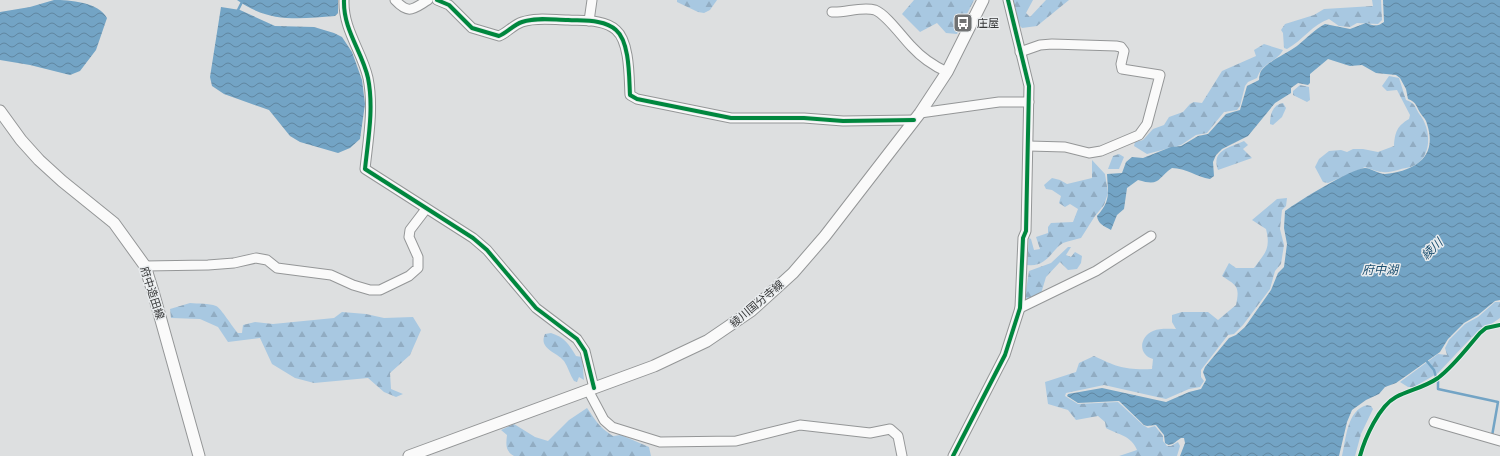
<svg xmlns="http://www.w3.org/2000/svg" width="1500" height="456" font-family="Roboto,'Noto Sans JP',sans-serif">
	<defs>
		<pattern id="forest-firs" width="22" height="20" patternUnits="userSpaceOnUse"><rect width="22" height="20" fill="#a8c8e1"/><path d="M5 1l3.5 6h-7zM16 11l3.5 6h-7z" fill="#91acc2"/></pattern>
		<pattern id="water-waves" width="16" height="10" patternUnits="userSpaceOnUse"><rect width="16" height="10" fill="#73a4c5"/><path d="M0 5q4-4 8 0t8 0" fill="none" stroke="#5f86a1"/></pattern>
	</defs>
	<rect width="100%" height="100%" fill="#dddfe0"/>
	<!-- forest -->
	<g fill="url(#forest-firs)">
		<path d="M677 0H717L710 10 704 13 698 12 677 2Z"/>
		<path d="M914 0H974L957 34 946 33 937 23 920 32 902 14Z"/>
		<path d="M1013 0H1033L1026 13 1030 17 1046 0H1069L1037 26 1022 28 1018 24Z"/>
		<path d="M1372 0H1381L1382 20 1378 24 1357 23 1350 27 1339 26 1329 19C1313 24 1302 41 1287 49L1284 48 1283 33 1281 30 1285 24 1314 15 1324 9 1373 6Z"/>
		<path d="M1264 44 1283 50C1276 63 1263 61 1257 78L1248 82 1245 86 1240 106 1237 110 1224 112 1207 133 1196 135 1181 145 1147 154 1134 146 1135 142 1143 140 1153 129 1164 125 1169 117 1183 112 1190 104 1194 102 1202 103 1222 71 1256 56 1254 50Z"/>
		<path d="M1389 76 1399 78 1406 100C1416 103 1415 108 1420 115 1431 129 1433 157 1413 166 1409 168 1403 168 1398 170 1393 171 1387 173 1383 172 1377 172 1371 169 1365 167L1328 183 1323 182 1315 167 1319 159 1329 151 1341 150 1347 152 1353 149H1363L1378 152 1394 146C1395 132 1397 126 1409 119L1410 115 1397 90 1387 91 1382 86Z"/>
		<path d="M1300 85 1309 87 1310 100 1307 102 1293 95V91Z"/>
		<path d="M1283 103 1286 108 1282 117 1273 125 1270 124C1270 115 1272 105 1283 103Z"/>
		<path d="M1244 141 1248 145 1243 149 1252 158 1218 170C1211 150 1229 148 1244 141Z"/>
		<path d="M1119 154 1124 157 1119 169H1108L1113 156Z"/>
		<path d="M1092 160 1105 174 1108 193 1104 205 1095 216 1081 238C1076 239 1069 241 1063 243 1052 249 1047 268 1027 265L1029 238 1031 239 1034 250 1040 249 1036 237 1048 233V227L1051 223 1073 222 1078 209 1070 204 1065 207 1059 203 1061 196 1052 190 1046 189 1044 185 1052 178 1060 180 1067 184 1092 178Z"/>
		<path d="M1287 198 1286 206 1282 210 1280 229 1284 245 1281 264 1275 271 1270 289 1243 325 1234 334 1228 335 1201 370V377L1204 381 1200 387 1189 389 1166 399 1104 385 1066 393 1065 396 1078 404 1118 402 1143 425 1148 428 1155 426 1163 436V441L1167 446H1171L1178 442 1180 446 1177 456H1119L1137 450C1131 435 1118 435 1106 428L1105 422 1098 416 1076 420 1068 410 1048 404 1045 382 1076 372 1079 363 1094 356C1117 367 1125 370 1152 369L1153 359C1138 355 1139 337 1153 331 1160 328 1169 329 1176 329L1172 322V315L1182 312H1208L1218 320 1236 305C1240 286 1237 286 1222 276L1229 263 1236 268H1254C1265 253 1271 249 1266 229L1252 220 1277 199Z"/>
		<path d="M1068 247H1071L1066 255 1071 257 1075 252 1082 256 1081 263 1077 269 1068 270 1060 262 1046 277 1040 297 1029 301 1025 297 1029 271 1051 263Z"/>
		<path d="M1495 302H1500V318L1472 337 1438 373 1414 387H1408L1400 382 1438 354 1447 355 1445 348 1449 340 1465 324 1478 317Z"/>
		<path d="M190 303C198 304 209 303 216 306 221 308 233 328 238 333H242L243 325 255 322 273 324 334 318 342 312 366 314 384 318 413 317 421 330 410 355 390 373 391 389 403 394 396 397 384 392 368 378 314 383 295 378 272 364 260 338 228 342 218 327 200 319 171 318 170 309Z"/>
		<path d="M551 333C564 337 569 344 576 356L582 357 584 380 579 377 577 382 574 381C570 375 568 367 564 361 557 352 538 349 545 334Z"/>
		<path d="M1367 405 1371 406 1373 409 1361 434 1355 456H1342C1346 439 1347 410 1367 405Z"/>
		<path d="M587 408C597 422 598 426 613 436L621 435 649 447 651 456H514C505 451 506 444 507 435L501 430 514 424 535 437 548 441 569 420Z"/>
	</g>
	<!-- water -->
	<g fill="url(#water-waves)">
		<path d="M54 0C69 0 99 2 107 18L96 50 80 71 70 75 30 65 0 60V12L30 7Z"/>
		<path d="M237 0H338V13L335 16C299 19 269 23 237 0Z"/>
		<path d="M1383 0H1500V300L1495 301 1478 315 1464 323 1448 339 1440 352 1396 383 1385 387 1379 394 1366 400 1352 410 1347 422 1339 456H1180L1185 443 1184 438H1181C1176 441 1171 448 1165 443L1164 435 1156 425 1147 426 1144 425 1119 401 1078 403 1067 396 1068 394 1102 388 1166 402 1189 392 1201 389 1206 380 1203 372 1205 367 1229 338 1236 335 1245 327 1271 290 1278 273 1284 267 1287 244 1284 228 1285 211C1299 201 1350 169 1365 168 1371 168 1378 174 1385 174 1415 171 1438 157 1427 124 1426 119 1423 117 1421 114 1416 107 1417 102 1408 99L1406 89 1400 78 1396 75 1376 73 1362 65 1350 66 1328 59 1310 74V83L1308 85 1298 83 1291 88V93L1275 103 1248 136 1222 149 1216 155 1213 162 1214 176 1210 179C1197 177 1186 168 1172 168 1157 178 1161 187 1138 180L1127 188 1124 209 1117 215 1111 230C1104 226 1098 224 1097 216 1111 200 1108 194 1107 174L1122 173 1126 162 1132 157 1143 158 1171 147 1181 146 1198 136 1208 134 1226 114 1240 110 1247 86 1259 80C1259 77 1260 73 1261 71 1268 61 1288 53 1297 46 1307 38 1314 30 1325 24L1350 29 1366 23C1374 26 1377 27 1384 22Z"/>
		<path d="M221 7 240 10 275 26 314 27 334 33 342 37 352 52 362 80 365 104 360 139 350 148 338 153 300 142 290 136 269 110 224 94 212 86 210 77Z"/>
	</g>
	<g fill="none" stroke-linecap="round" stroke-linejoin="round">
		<!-- stream -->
		<g stroke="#73a4c5" stroke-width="2.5">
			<path d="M237 12 243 0"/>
			<path d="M1425 359 1434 370 1436 377"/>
			<path d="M1438 381V389L1498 402 1492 436"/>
		</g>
		<!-- minor casing -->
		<g stroke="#949697" stroke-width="11">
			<g id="minor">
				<path d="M344 0C343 30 362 51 368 78 374 108 368 140 365 169L473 238 487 250 536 308 577 339 585 351 594 388"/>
				<path d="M395 0C409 15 413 9 428 0"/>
				<path d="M437 0 449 5 472 28 499 36C507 33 513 25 522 22 536 17 554 20 568 20 583 21 604 19 616 30 630 42 629 78 630 95L637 99 731 118H804L843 121 914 120"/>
				<path d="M832 12C845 13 862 6 875 10 887 15 902 37 912 47 922 58 934 66 947 72"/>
				<path d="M589 21 592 0"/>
				<path d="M1020 52 1040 45 1052 44 1116 46 1121 47 1124 51 1121 64 1122 69 1160 75 1147 124 1139 135 1101 151 1089 153 1065 147 1029 146"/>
				<path d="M920 113 999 102H1029"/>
				<path d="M145 266 208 265 234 263 256 258 267 260 277 268 331 275 353 285 370 290H380L409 276 418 268V257L409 237 410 230 426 209"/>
				<path d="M1020 308 1096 271 1151 236"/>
				<path d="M588 390 604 420 612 427 660 442 736 441 800 425 870 433 890 429 898 436 902 456"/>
				<path d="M1434 422 1500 441"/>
				<path d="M953 456 1005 355 1020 308 1023 238 1026 231 1029 86 1008 0"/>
			</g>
		</g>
		<!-- major casing -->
		<g stroke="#949697" stroke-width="13">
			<g id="major">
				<path d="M0 111 21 140 39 160 62 181 114 223 145 266 154 295 199 456"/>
				<path d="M409 456 654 366 707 341 751 311 793 273 825 236 920 113 947 72 983 0"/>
			</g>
		</g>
		<!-- minor -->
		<use href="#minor" stroke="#fafafa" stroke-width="9"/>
		<!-- major -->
		<use href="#major" stroke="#fafafa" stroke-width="11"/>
		<!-- cycleway casing -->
		<g stroke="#e9ecee" stroke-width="6">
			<g id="cycleway">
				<path d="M344 0C343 30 362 51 368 78 374 108 368 140 365 169L473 238 487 250 536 308 577 339 585 351 594 388"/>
				<path d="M437 0 449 5 472 28 499 36C507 33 513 25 522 22 536 17 554 20 568 20 583 21 604 19 616 30 630 42 629 78 630 95L637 99 731 118H804L843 121 914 120"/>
				<path d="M953 456 1005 355 1020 308 1023 238 1026 231 1029 86 1008 0"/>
				<path d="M1360 456C1365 438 1379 406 1396 397 1410 390 1425 387 1438 378 1454 366 1467 348 1480 333L1486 328 1500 325"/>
			</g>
		</g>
		<!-- cycleway -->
		<use href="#cycleway" stroke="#00873e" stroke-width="4"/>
	</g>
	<!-- icons -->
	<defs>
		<g id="bus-square" transform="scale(1)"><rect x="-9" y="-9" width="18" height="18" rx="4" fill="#707273" stroke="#e9ecee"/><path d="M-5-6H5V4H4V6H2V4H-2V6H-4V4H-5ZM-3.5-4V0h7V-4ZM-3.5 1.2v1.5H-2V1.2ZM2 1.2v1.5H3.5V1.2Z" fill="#fff"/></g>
	</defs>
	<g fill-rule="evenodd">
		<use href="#bus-square" x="963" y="23"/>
	</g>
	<g text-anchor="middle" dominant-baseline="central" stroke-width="3" stroke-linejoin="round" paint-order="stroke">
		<!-- poi labels -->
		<g font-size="11" fill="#363738" stroke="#e9ecee" text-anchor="start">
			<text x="977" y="23">庄屋</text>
		</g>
		<!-- street labels -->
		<g font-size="11" fill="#363738" stroke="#e9ecee">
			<text transform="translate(152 293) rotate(72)">府中造田線</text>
			<text transform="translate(757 304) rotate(-40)">綾川国分寺線</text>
		</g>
		<!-- water labels -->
		<g font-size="12" font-style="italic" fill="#1a4e6f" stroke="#e9ecee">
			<text transform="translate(1432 249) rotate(-44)">綾川</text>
			<text x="1380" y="270">府中湖</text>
		</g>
	</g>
</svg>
